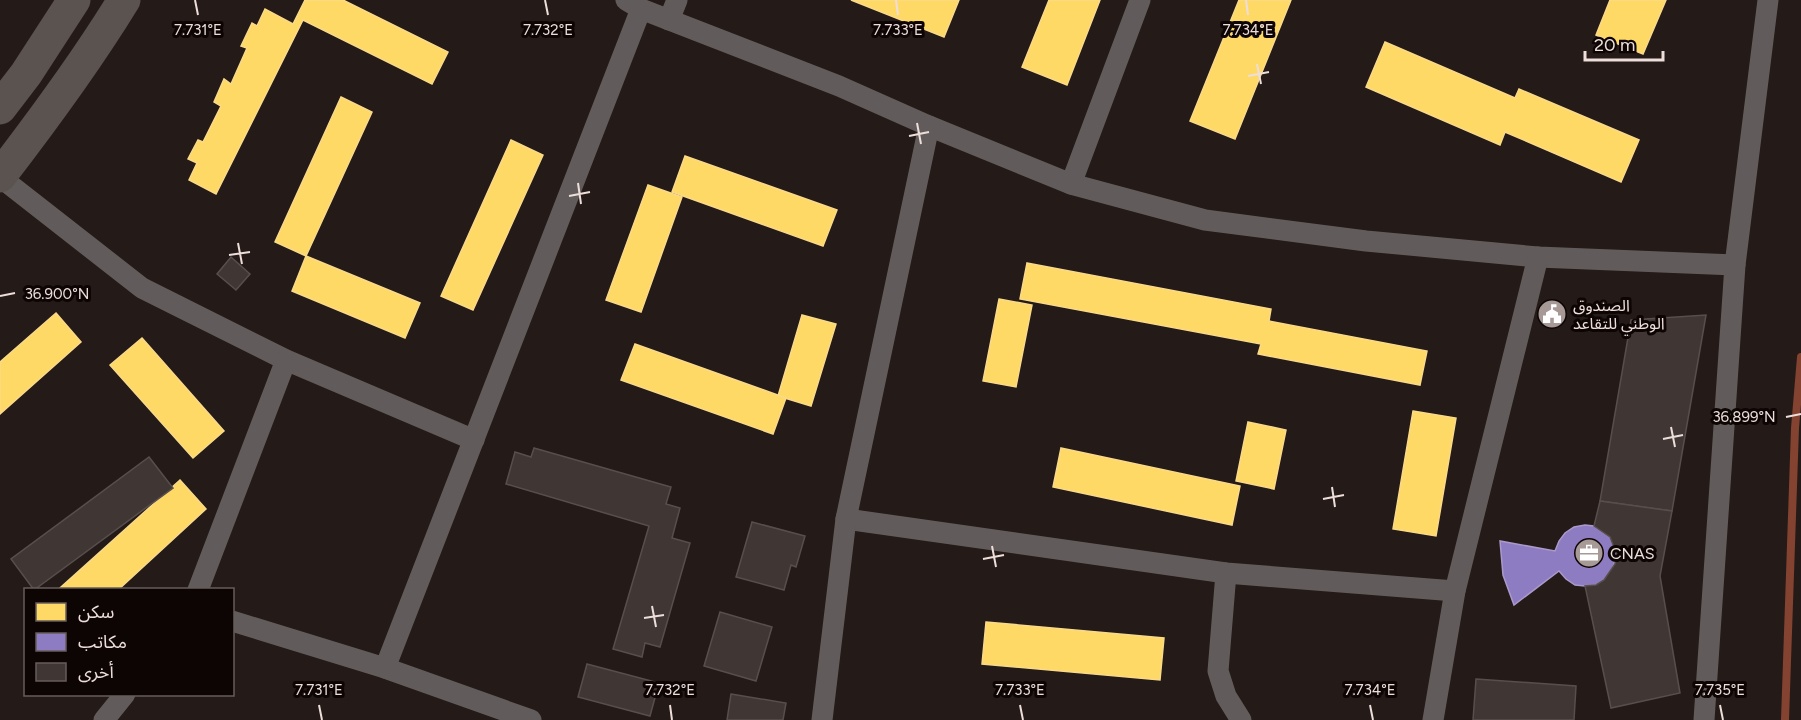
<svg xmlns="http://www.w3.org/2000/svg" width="1801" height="720" font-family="Figtree,'Noto Sans Arabic',sans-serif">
	<rect width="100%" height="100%" fill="#241a17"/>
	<!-- homes -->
	<g fill="#ffd966" stroke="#fada89" stroke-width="1.5">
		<path d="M305 0H343L448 52 432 84 303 20 216 194 189 180 197 163 188 159 198 140 203 142 221 106 214 102 224 79 231 84 247 48 241 46 252 23 257 26 265 9 293 24Z"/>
		<path d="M851 0H959L944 37Z"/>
		<path d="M1049 0H1100L1067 85 1022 67Z"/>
		<path d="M1239 0H1291L1235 139 1190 121Z"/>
		<path d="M1610 0H1666L1643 54 1596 35Z"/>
		<path d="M1385 42 1515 98 1519 89 1639 140 1621 182 1505 132 1500 145 1366 87Z"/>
		<path d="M341 97 372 112 306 256 275 242Z"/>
		<path d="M511 140 543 155 473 310 441 296Z"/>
		<path d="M685 156 837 210 823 246 672 192Z"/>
		<path d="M648 185 682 197 641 312 606 300Z"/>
		<path d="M306 256 420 303 405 338 292 291Z"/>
		<path d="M1027 263 1271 309 1269 321 1427 351 1420 385 1258 354 1261 344 1020 299Z"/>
		<path d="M999 299 1032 305 1016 387 983 381Z"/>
		<path d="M56 313 81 342 0 414V362Z"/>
		<path d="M802 315 836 324 811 406 778 396Z"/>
		<path d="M142 338 224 431 193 458 110 365Z"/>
		<path d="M635 344 786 398 773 434 621 380Z"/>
		<path d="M1413 411 1456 418 1436 536 1393 529Z"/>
		<path d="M1248 422 1286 430 1274 489 1236 481Z"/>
		<path d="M1061 448 1240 486 1232 525 1053 487Z"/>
		<path d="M180 480 206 509 118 590H61L60 588Z"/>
		<path d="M986 622 1164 638 1160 680 982 664Z"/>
	</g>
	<!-- offices -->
	<path fill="#8e7cc3" stroke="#aa99ca" stroke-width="1.5" d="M1585 525 1594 526 1610 537 1617 555 1611 573 1604 580 1596 585 1585 586 1575 585 1566 579 1559 571 1514 605 1503 575 1500 541 1555 551 1559 541 1565 533 1574 527Z"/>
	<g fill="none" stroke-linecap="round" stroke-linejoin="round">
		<!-- stream -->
		<path stroke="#844230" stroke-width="8" d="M1785 720 1795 428 1801 357"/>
	</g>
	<!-- building -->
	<g fill="#403735" stroke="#584f4c" stroke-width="1.5">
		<path d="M231 257 250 274 236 290 217 274Z"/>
		<path d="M1706 315 1672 511 1600 501 1631 320Z"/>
		<path d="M534 448 671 487 666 504 680 508 672 538 690 543 660 647 645 643 642 657 613 649 649 526 506 484 515 452 531 457Z"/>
		<path d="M149 457 173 488 34 590 11 559Z"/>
		<path d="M1600 501 1672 511 1660 576 1680 693 1611 708 1585 586 1596 585 1604 580 1615 564 1617 555 1610 537 1594 526Z"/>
		<path d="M752 522 805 536 796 567 791 565 784 590 736 577Z"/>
		<path d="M720 612 772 627 756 681 704 666Z"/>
		<path d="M587 664 659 683 650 716 578 697Z"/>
		<path d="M1476 679 1576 686 1574 720H1473Z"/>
		<path d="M731 694 786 703 783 720H727Z"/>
	</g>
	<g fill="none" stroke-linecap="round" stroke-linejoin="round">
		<!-- street -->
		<g stroke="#615c5b" stroke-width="21">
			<path d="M626 0 641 9 839 86 929 126 1071 184 1205 220 1366 241 1538 257 1735 265"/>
			<path d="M669 20 677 0"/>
			<path d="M0 177 142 288 286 360 474 440"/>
			<path d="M1071 184 1140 0"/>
			<path d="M846 519 1226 573 1455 591"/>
			<path d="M1226 573 1218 671 1226 696 1241 720"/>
			<path d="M198 590 286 360"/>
			<path d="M232 621 385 668 531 720"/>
			<path d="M385 668 641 9"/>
			<path d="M104 720 125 694"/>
			<path d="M822 720 846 519 929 126"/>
			<path d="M1433 720 1455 591 1538 257"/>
			<path d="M1704 720 1735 265 1768 0"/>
		</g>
		<!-- primary -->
		<g stroke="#5b5350" stroke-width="33">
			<path d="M0 108 26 74 74 0"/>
			<path d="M0 176C44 119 86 62 124 0"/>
		</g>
	</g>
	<!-- ticks -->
	<path fill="none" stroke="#eddeda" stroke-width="2" d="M195 0 198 15M545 0 548 15M896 0 898 15M1246 0 1248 15M1257 64 1261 84M1248 76 1269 72M917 123 921 144M909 136 929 132M578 183 581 204M569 196 590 192M238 243 242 264M229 255 250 252M0 296 15 293M1786 417 1801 414M1671 427 1675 447M1663 439 1683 435M1332 487 1335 507M1323 499 1344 495M992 546 996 567M983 559 1004 555M652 606 656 627M644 618 664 615M319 705 322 720M670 705 672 720M1020 705 1023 720M1370 705 1373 720M1720 705 1723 720"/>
	<!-- icons -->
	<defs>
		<g id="civic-disc" transform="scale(1.5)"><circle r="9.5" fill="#a79996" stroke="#0d0504"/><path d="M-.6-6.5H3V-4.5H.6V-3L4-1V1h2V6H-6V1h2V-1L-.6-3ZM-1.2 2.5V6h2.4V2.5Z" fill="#fff"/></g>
		<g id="office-disc" transform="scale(1.5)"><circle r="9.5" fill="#a79996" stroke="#0d0504"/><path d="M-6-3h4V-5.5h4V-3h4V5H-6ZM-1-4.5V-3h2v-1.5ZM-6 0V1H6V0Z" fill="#fff"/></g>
	</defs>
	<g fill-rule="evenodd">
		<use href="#civic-disc" x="1552" y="314"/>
		<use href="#office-disc" x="1589" y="553"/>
	</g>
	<g text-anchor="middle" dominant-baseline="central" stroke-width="6" stroke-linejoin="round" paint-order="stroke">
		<!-- poi labels -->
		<g font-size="16" fill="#eddeda" stroke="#0d0504" text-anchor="start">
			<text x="1573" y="305">الصندوق<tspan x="1573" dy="18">الوطني للتقاعد</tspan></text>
			<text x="1610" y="553">CNAS</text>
		</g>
	</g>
	<g font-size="15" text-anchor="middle" fill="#eddeda" stroke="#0d0504" stroke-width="6" stroke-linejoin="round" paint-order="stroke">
		<text x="198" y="35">7.731°E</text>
		<text x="548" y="35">7.732°E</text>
		<text x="898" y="35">7.733°E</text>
		<text x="1248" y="35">7.734°E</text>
		<text x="57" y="299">36.900°N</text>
		<text x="1744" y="422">36.899°N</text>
		<text x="319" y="695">7.731°E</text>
		<text x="670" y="695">7.732°E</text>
		<text x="1020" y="695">7.733°E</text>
		<text x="1370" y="695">7.734°E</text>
		<text x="1720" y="695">7.735°E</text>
	</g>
	<!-- legend -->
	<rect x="24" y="588" width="210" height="108" fill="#0d0504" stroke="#675c5a" stroke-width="1.5"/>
	<rect x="36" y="603" width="30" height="18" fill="#ffd966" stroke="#675c5a" stroke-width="1.5"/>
	<text x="78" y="618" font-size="18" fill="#eddeda">سكن</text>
	<rect x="36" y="633" width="30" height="18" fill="#8e7cc3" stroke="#675c5a" stroke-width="1.5"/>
	<text x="78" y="648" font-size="18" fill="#eddeda">مكاتب</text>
	<rect x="36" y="663" width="30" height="18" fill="#403735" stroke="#675c5a" stroke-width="1.5"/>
	<text x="78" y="678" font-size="18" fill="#eddeda">أخرى</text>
	<!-- scale -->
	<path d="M1585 51v9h78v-9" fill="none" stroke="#eddeda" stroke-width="3"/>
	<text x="1594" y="51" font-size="18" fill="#eddeda" stroke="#0d0504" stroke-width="4.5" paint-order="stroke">20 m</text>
</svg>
